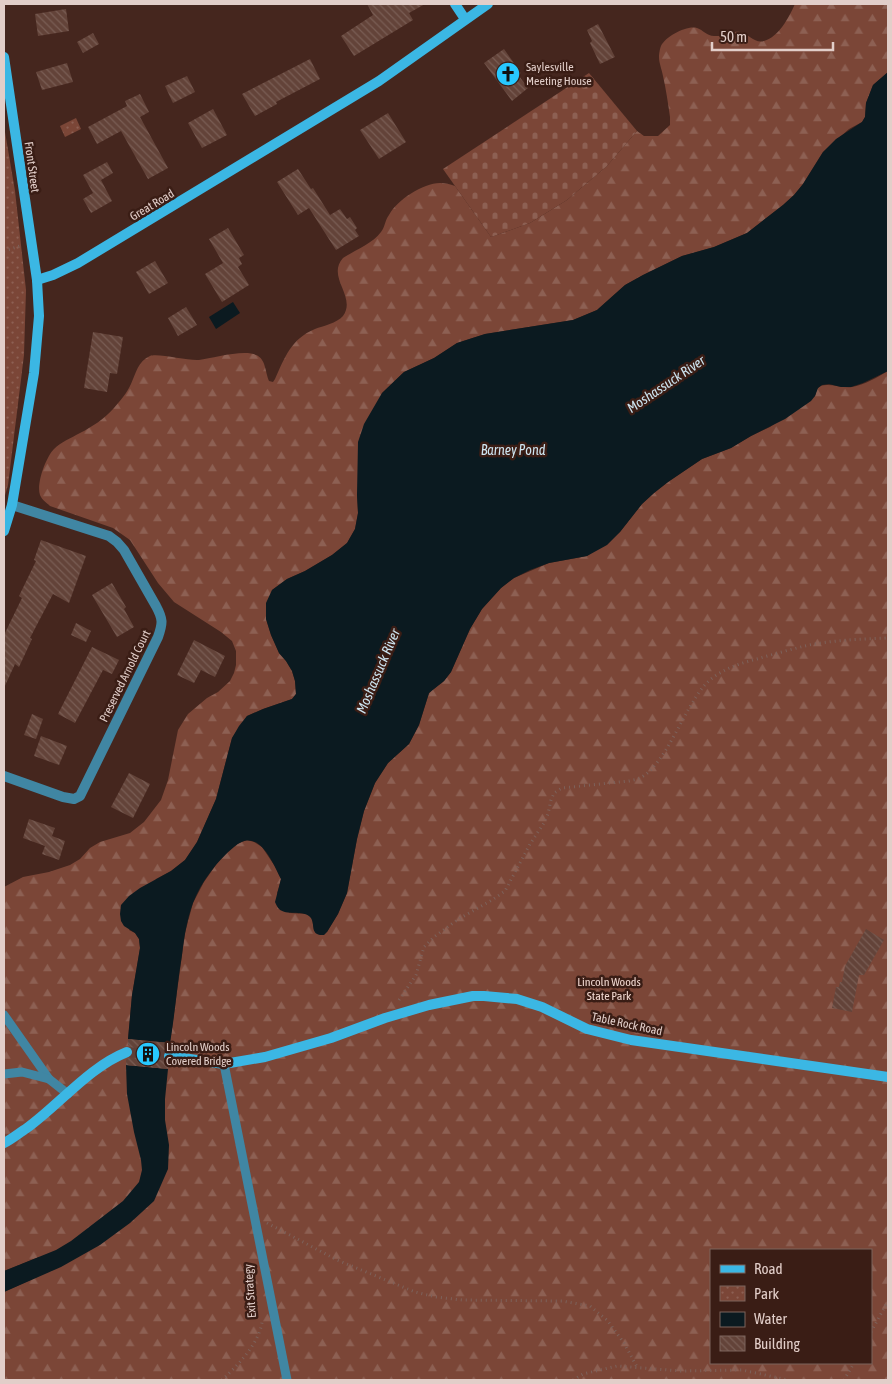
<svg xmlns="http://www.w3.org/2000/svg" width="892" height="1384" font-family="'Asap Condensed',sans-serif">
	<defs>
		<pattern id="forest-firs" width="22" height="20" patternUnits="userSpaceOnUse" patternTransform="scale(1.25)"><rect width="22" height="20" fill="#7b4637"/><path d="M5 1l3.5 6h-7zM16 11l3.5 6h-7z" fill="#8d6053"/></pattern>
		<pattern id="cemetery-stones" width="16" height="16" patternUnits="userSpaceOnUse" patternTransform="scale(1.25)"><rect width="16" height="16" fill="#7b4637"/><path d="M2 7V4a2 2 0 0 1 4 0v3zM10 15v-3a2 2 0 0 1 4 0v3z" fill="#8d6053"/></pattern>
		<pattern id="park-dots" width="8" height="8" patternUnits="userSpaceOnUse" patternTransform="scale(1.25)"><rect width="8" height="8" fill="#7b4637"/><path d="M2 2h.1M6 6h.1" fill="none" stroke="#8d6053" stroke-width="1.8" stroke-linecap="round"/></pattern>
		<pattern id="building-back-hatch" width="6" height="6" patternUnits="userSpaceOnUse" patternTransform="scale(1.25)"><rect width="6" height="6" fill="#634339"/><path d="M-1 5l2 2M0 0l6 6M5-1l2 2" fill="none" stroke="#795d54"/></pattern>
	</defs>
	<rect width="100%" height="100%" fill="#45261e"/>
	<!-- forest -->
	<path fill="url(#forest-firs)" fill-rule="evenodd" d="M795 4H888V72L873 85 866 103 865 117 862 122 849 129 823 152 803 184 794 195 783 205 747 233 714 247 682 256 643 275 625 285 597 310 573 320 485 334 457 343 434 358 404 372 382 393 357 495 358 513 355 529 347 543 332 555 305 571 287 579 272 590 266 619 271 635 279 653 286 661 292 671 295 681 296 694 292 699 263 709 247 716 232 738 216 799 197 842 185 860 171 871 156 879 129 930 135 933 139 939 140 948 132 995 128 1039 170 1043 185 933 193 903 204 882 218 862 227 852 237 844 247 840 254 842 262 847 274 865 281 879 279 887 277 893 289 913 307 914 312 918 314 931 327 932 338 914 347 893 357 839 364 811 375 783 388 763 409 744 419 725 429 693 432 690 444 681 451 672 470 629 482 609 501 588 514 578 549 563 587 556 620 532 642 504 654 493 668 482 702 459 731 448 751 436 770 427 815 396C816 394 816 391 817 389 823 380 842 389 852 387 864 385 878 377 888 371V1380H4V1292L37 1277 39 1257 4 1271V887L23 877 49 872 70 865 80 859 90 848 100 842 130 833 144 822 161 800 168 780 178 730 188 714 207 698 218 692 230 681 234 673 236 665V651L232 641 221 632 174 602 158 583 130 540 113 528 50 506C47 503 42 500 40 495 36 484 46 457 54 449 61 442 71 438 80 433 92 427 104 419 114 408 120 401 127 393 131 384 136 373 138 361 150 356 158 353 188 361 199 360 213 358 244 349 256 355 266 359 265 372 269 381L273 382 275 379C285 357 291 339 315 329 323 326 337 323 343 316 357 297 326 277 343 258 355 250 372 244 381 232 385 227 385 220 389 215 397 200 423 183 440 183 445 183 450 184 455 186L491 237 530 223 567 200 607 166 637 131 644 136H658L670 125V117C668 103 666 89 663 76 662 70 659 63 659 57 659 54 660 48 661 46 666 36 687 25 697 28 703 30 707 36 714 36 723 37 731 30 740 32 749 34 755 44 764 41 779 37 789 17 795 4ZM711 1250H871V1363H711Z"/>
	<!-- cemetery -->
	<path fill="url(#cemetery-stones)" d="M589 73 637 131 607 166 567 200 530 223 491 237 443 169Z"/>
	<!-- park -->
	<g fill="url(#park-dots)">
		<path d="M76 118 81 129 65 137 60 126Z"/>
		<path d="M4 126 15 191 26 290 24 355 8 485 4 499Z"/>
	</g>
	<!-- water -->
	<g fill="#0b1a20">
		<path d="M888 72V371L863 383 851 387H841L829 384 822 385 818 388 815 396 811 401 785 419 751 436 731 448 702 459 668 482 654 493 642 504 620 532 607 545 587 556 549 563 530 570 514 578 501 588 482 609 470 629 451 672 444 681 429 693 419 725 409 744 388 763 375 783 364 811 357 839 347 893 338 914 327 932 324 935C308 936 317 922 309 916 301 910 287 916 279 909 277 907 276 904 275 902L281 879C272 861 258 826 234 847 217 861 201 882 193 903 187 919 184 938 182 955 177 985 175 1014 170 1043L128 1039 132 995 140 948 139 939 135 933 124 926 121 921 120 914 121 905 129 896 140 888 171 871 185 860 197 842 216 799 232 738 239 726 247 716 263 709 292 699 296 694 295 681 292 671 286 661 279 653 271 635 266 619V603L272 590 287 579 305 571 332 555 347 543 355 529 358 513 357 495 358 442 364 424 382 393 404 372 434 358 457 343 485 334 573 320 597 310 625 285 643 275 682 256 714 247 747 233 783 205 794 195 803 184 823 152 836 139 862 122 865 117 866 103 873 85Z"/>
		<path d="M233 302 240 313 216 329 209 317Z"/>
		<path d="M126 1065 168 1069 165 1099V1120L169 1145 168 1169 154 1201 130 1223 100 1245 61 1267 4 1292V1271L56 1250 71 1241 123 1201 139 1182 142 1170 141 1160 134 1132 127 1094Z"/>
	</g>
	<!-- building -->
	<g fill="url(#building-back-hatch)">
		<path d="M367 4H425L409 13 413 20 354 56 341 36 373 15Z"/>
		<path d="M66 9 69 31 38 36 35 14Z"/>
		<path d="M598 24 615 57 600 64 590 43 592 41 587 30Z"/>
		<path d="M93 33 99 44 83 53 77 42Z"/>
		<path d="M504 49 521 73 519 76 528 88 512 101 484 63Z"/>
		<path d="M310 59 320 79 276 102 277 104 255 116 242 94Z"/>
		<path d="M67 63 73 82 42 90 36 72Z"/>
		<path d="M187 76 195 92 173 103 165 86Z"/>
		<path d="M140 94 149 112 140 117 168 168 148 179 121 131 97 144 88 127 127 106 125 101Z"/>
		<path d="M213 109 227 135 202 148 188 123Z"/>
		<path d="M388 113 406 142 379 159 360 130Z"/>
		<path d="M107 162 113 173 101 180 112 201 91 213 83 199 93 193 83 175Z"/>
		<path d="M298 169 311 189 313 188 330 215 340 209 347 219 350 217 357 228 355 230 359 236 336 250 309 208 298 215 277 182Z"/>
		<path d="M228 228 244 255 239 258 242 264 238 267 249 285 222 302 205 274 223 263 209 239Z"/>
		<path d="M155 261 168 283 149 294 136 272Z"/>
		<path d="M186 307 197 325 178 336 168 318Z"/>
		<path d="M93 332 123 337 117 374 110 373 107 392 84 388Z"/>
		<path d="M41 540 86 556 69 603 53 594 30 638 32 639 19 667 15 664 4 688V635L22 598 19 596 36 561 34 560Z"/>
		<path d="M112 583 126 607 124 609 134 627 117 637 92 595Z"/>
		<path d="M76 623 91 631 86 642 71 635Z"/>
		<path d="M194 640 225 656 215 677 201 670 194 683 177 675Z"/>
		<path d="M92 647 119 660 112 674 103 670 75 723 58 714Z"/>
		<path d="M32 714 43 719 36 739 24 735Z"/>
		<path d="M41 736 67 746 59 765 34 756Z"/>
		<path d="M129 773 150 784 133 818 111 807Z"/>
		<path d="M29 819 55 828 52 836 65 841 59 860 42 854 45 846 23 838Z"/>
		<path d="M866 929 884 940 864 975H859L852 1012 832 1008 836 987H839L840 982H842L845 966Z"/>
		<path d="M128 1039 170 1043V1049L164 1051 162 1056 164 1061 169 1063 168 1069 126 1065V1060L132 1056 134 1053 133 1049 128 1045Z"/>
	</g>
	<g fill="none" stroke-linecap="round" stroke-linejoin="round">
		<!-- secondary-tunnel -->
		<path stroke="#5d3f38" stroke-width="10" stroke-dasharray="10 5" stroke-linecap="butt" d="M127 1052 169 1056"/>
		<!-- path -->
		<g stroke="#7d625b" stroke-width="3" stroke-dasharray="1 4" stroke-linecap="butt">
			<path d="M4 251 20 246"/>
			<path d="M399 1000 416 975 424 947 434 937 457 920 492 900 505 891 530 844 544 823 548 814 551 800 554 793 562 788 629 781C632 780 636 780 640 778 665 766 684 709 704 686 718 670 738 664 757 659 774 654 792 649 809 645 835 640 862 639 888 638"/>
			<path d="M267 1223 337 1260 415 1292 436 1297 462 1300 562 1301 590 1306 607 1320 624 1343 637 1367"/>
			<path d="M871 1332 888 1301"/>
			<path d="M222 1380C237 1366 259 1344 262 1322"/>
			<path d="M573 1380 583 1374 617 1366 681 1371 742 1370 788 1380"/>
			<path d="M844 1380 854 1363"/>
		</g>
		<!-- lane -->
		<g stroke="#4086a3" stroke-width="9">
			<path d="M4 1015 49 1079"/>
			<path d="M224 1064 287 1380"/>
			<path d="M4 1074 22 1072 49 1079 68 1094"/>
		</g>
		<!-- street -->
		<path stroke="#4086a3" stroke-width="10" d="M4 776 63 797 74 799 80 796 158 637C163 623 163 619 156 606L124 550 117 542 109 536 12 505"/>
		<!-- secondary -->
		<g stroke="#3bb7e4" stroke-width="10">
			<path d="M455 4 465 19"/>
			<path d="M4 57 37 280 39 316 34 373 12 505 4 531"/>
			<path d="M37 280 53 275 78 263 379 81 488 4"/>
			<path d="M169 1056 224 1064 265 1057 331 1038 385 1018 429 1005 473 996H484L517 999 542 1007 587 1029 631 1040 888 1077"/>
			<path d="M4 1143C12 1139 19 1133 27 1128 60 1104 89 1067 127 1052"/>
		</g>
	</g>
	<!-- icons -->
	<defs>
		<g id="church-disc" transform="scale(1.25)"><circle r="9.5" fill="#27c8ff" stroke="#3a1d15"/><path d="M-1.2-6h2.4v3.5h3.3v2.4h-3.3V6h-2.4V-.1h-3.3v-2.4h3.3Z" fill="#111"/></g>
		<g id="building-disc" transform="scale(1.25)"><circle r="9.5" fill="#27c8ff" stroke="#3a1d15"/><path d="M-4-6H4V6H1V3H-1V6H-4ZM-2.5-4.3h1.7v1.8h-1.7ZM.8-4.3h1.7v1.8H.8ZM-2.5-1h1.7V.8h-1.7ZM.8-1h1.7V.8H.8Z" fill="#111"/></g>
	</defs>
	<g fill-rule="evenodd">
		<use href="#church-disc" x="508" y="74"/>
		<use href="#building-disc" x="148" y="1054"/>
	</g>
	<g text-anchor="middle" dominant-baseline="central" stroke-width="5" stroke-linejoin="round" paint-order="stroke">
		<!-- poi labels -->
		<g font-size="12" fill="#e2cec9" stroke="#3a1d15" text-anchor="start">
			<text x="526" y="67">Saylesville<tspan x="526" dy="14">Meeting House</tspan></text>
			<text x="166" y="1047">Lincoln Woods<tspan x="166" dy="14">Covered Bridge</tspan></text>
		</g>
		<!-- street labels -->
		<g font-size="12" fill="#e2cec9" stroke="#3a1d15">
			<text transform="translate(32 167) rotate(82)">Front Street</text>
			<text transform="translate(152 205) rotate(-31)">Great Road</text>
			<text transform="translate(125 676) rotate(-64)">Preserved Arnold Court</text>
			<text transform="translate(627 1024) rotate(12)">Table Rock Road</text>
			<text transform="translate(250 1291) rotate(-94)">Exit Strategy</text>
		</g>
		<!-- park labels -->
		<g font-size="12" fill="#f1d8d0" stroke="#3a1d15">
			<text x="609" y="982">Lincoln Woods<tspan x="609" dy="14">State Park</tspan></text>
		</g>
		<!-- water labels -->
		<g font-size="14" font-style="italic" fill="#cee6f2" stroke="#3a1d15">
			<text transform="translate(666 384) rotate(-34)">Moshassuck River</text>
			<text x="513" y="450">Barney Pond</text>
			<text transform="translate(378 671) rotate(-67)">Moshassuck River</text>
		</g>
	</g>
	<!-- border -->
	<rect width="892" height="1384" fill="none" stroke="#e2cec9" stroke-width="10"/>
	<!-- legend -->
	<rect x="710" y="1249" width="162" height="115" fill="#3a1d15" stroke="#7d645d"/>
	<rect x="720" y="1265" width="25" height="8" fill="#3bb7e4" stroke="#7d645d"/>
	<text x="754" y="1274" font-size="15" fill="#e2cec9">Road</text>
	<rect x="720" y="1286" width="25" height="15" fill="url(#park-dots)" stroke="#7d645d"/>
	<text x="754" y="1299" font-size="15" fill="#e2cec9">Park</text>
	<rect x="720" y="1312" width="25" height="15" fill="#0b1a20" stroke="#7d645d"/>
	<text x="754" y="1324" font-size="15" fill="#e2cec9">Water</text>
	<rect x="720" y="1336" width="25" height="15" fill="url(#building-back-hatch)" stroke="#7d645d"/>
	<text x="754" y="1349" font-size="15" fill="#e2cec9">Building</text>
	<!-- scale -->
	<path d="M712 42v8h121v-8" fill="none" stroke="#e2cec9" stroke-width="2.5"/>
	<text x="720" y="42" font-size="15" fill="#e2cec9" stroke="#3a1d15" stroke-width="4" paint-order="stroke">50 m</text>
</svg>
